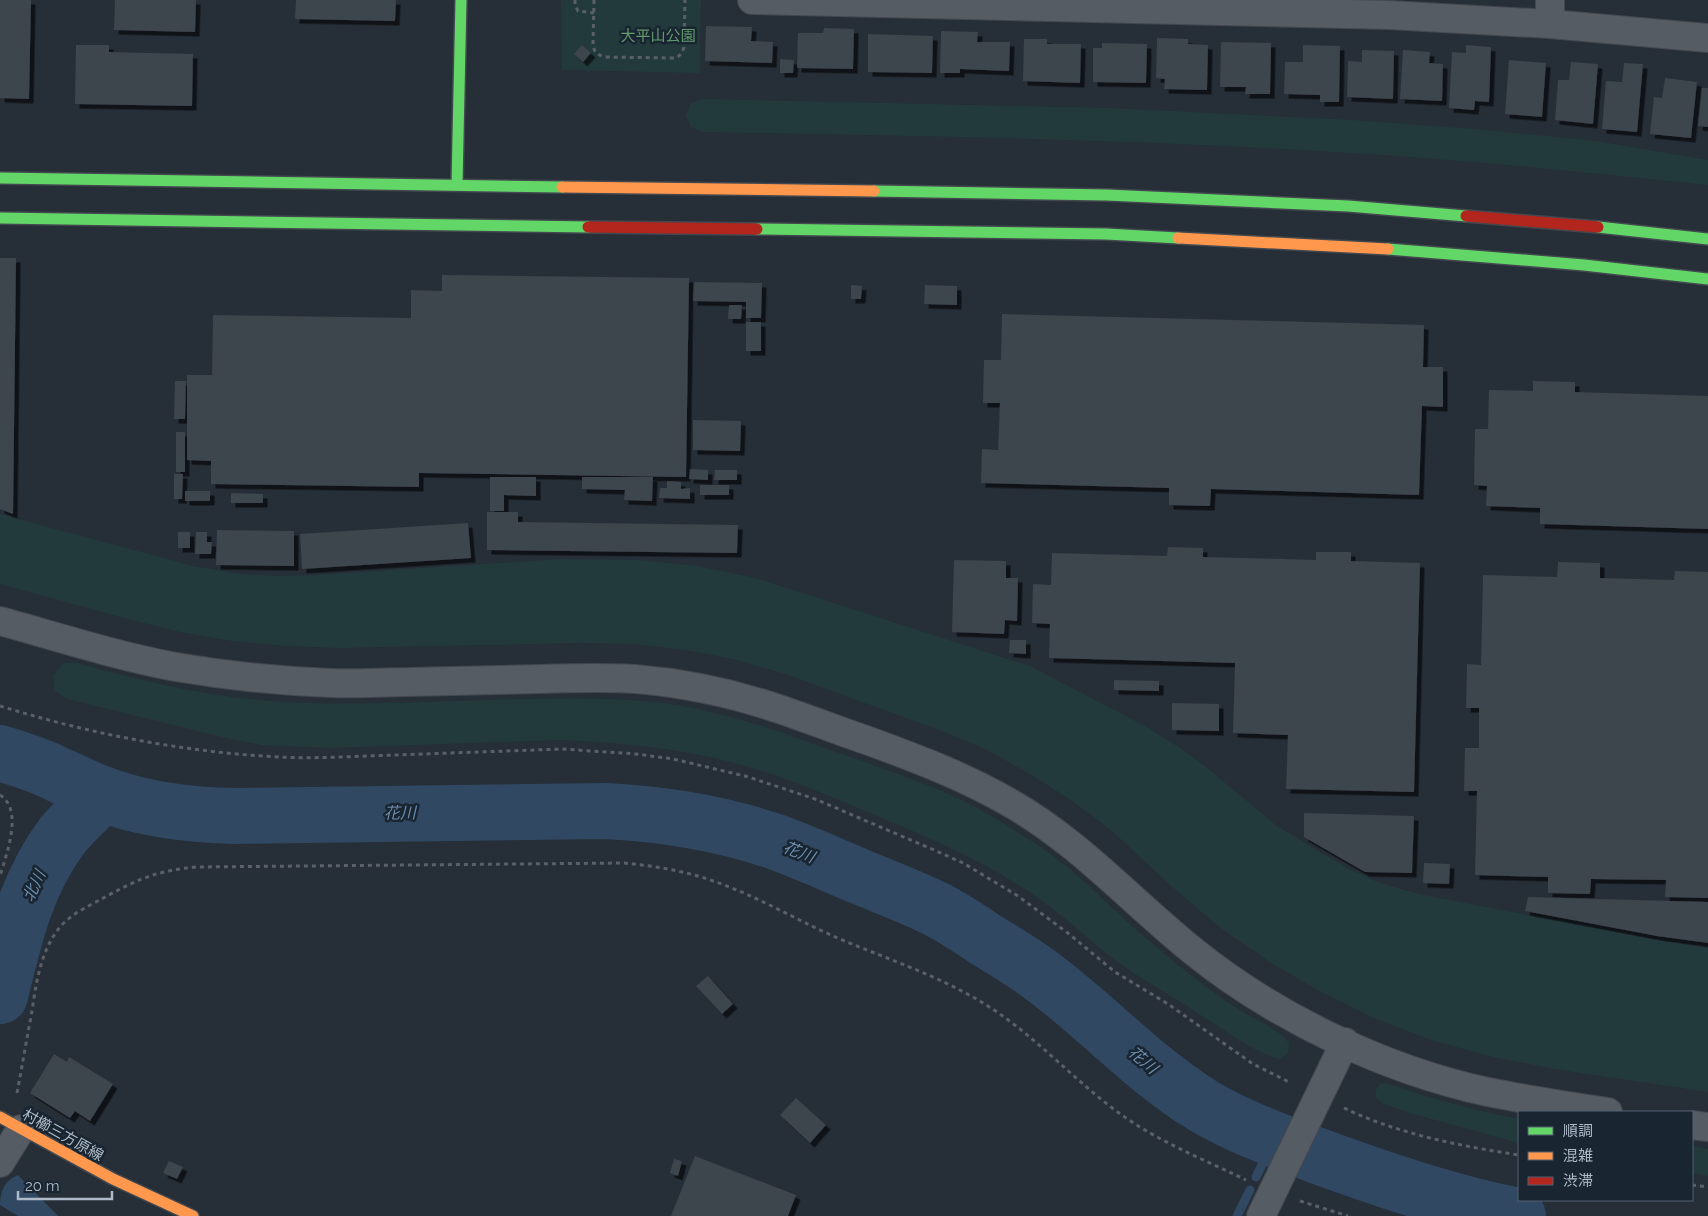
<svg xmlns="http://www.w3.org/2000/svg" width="1708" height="1216" font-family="Raleway,'Noto Sans JP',sans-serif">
	<defs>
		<filter id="shadow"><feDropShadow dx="4.5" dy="4.5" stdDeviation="0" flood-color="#0009"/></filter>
	</defs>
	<rect width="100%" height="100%" fill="#262e37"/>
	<!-- green -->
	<g fill="#233a3c">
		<path d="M561 0H701L700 73 562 70Z"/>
		<path d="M703 99 1110 108 1353 120 1475 129 1596 141 1708 160V185C1589 173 1470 160 1350 153 1135 139 919 136 703 132L691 127 686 115 691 103Z"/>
		<path d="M0 514 193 566 241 574 277 576 314 575 562 559 638 560 698 566 759 579 1030 666 1145 726 1177 746 1206 767 1277 826 1345 867 1380 883 1419 894 1657 940 1708 948V1092L1554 1069 1493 1057 1434 1041 1376 1019 1321 992 1268 961 1218 926 1171 886 1111 830 1071 800 1030 774 987 750 942 731 788 675 737 660 686 650 633 644 581 643 338 648 285 646 232 641 180 632 128 619 0 584Z"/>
		<path d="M63 663H77C145 682 214 698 285 702 399 708 514 694 628 700 702 703 770 728 839 753 880 768 922 781 962 800 988 813 1012 828 1036 844 1077 870 1109 907 1146 938 1175 963 1204 986 1235 1007 1253 1019 1276 1026 1289 1043L1288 1053 1280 1059C1258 1055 1226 1031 1207 1019 1179 1000 1149 984 1122 965 1096 947 1075 925 1050 907 1001 870 947 845 891 822 844 802 798 781 749 767 688 749 625 743 562 740L330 748 261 745 226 738 67 699 55 691 53 676Z"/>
		<path d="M1381 1083C1396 1084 1408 1091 1422 1095 1454 1104 1486 1113 1519 1119V1143L1410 1113 1382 1103 1376 1097V1090Z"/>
		<path d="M1692 1146 1708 1149V1176L1692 1173Z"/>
	</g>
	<!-- water -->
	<path fill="#304862" d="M18 1175 58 1216H18L0 1205C0 1191 5 1180 18 1175Z"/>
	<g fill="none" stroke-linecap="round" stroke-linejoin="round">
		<!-- stream -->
		<g stroke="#304862" stroke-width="9">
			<path d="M1256 1177 1274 1140"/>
			<path d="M1237 1216 1250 1190"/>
		</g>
		<!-- river -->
		<g stroke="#304862" stroke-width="56">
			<path d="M0 753C20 759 39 765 57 774 76 783 94 792 114 798 153 811 193 815 234 816L606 811C663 814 721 823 776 842 804 852 832 865 861 877 885 887 911 897 936 909 954 918 971 930 988 941 1008 953 1028 965 1047 980 1100 1020 1145 1070 1202 1105 1238 1127 1279 1141 1318 1156 1384 1180 1449 1202 1518 1216"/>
			<path d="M0 996C14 938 26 884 62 836 74 821 89 808 103 794"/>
		</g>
	</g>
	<!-- building -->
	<g fill="#3e444d" filter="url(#shadow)">
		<path d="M0 0H31L29 99 0 98Z"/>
		<path d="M115 0H196L195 32 114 30Z"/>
		<path d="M296 0H396L395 21 295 19Z"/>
		<path d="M706 26 752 27 751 41 773 42 772 63 705 61Z"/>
		<path d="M824 28 854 29 853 69 797 68 798 33H823Z"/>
		<path d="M941 31 978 32 977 42H1010L1009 71 960 69V73H940Z"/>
		<path d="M868 34 933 36 932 73 868 72Z"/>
		<path d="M1157 38 1188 39V44L1208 45 1207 90 1164 89 1165 79 1156 78Z"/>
		<path d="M1024 39H1047V44H1081L1080 83 1023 81Z"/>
		<path d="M1221 42 1271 43 1270 94H1245L1246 87H1220Z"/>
		<path d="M1102 43 1147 44 1146 83 1093 82V48H1102Z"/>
		<path d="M76 45H109V52L193 54 192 106 75 104Z"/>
		<path d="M582 45 591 53 583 62 574 54Z"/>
		<path d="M1303 45 1340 46 1339 102H1320V95L1284 94 1285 62H1303Z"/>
		<path d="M1466 45 1491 47 1489 102 1475 101 1474 110 1449 108 1452 52 1466 53Z"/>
		<path d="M1362 50 1394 51 1393 99 1347 97 1348 61 1362 62Z"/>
		<path d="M1403 50 1430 52 1429 63 1443 64 1442 101 1400 99Z"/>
		<path d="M780 59 794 60 793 73H780Z"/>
		<path d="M1509 60 1546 63 1542 117 1505 114Z"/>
		<path d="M1571 62 1598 64 1593 124 1555 120 1558 80H1569Z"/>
		<path d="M1624 63 1643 64 1637 132 1602 129 1606 81 1622 82Z"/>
		<path d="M1665 78 1697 82 1691 138 1650 134 1654 97 1662 98Z"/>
		<path d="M1702 88H1708V127L1698 126Z"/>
		<path d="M0 258H16L13 514 0 509Z"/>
		<path d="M442 275 689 278 686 477 419 473V487L211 484V461L187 460V375H212L213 315 411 318V290L442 291Z"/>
		<path d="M694 282 762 283 761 318H746V302L693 301Z"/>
		<path d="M851 285 862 286 861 299H851Z"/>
		<path d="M925 285 957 286V305L924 304Z"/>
		<path d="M729 305H742L741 319H728Z"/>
		<path d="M1002 314 1424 325 1423 367H1443V407L1422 406 1419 495 1211 489 1210 506 1169 505V488L981 483 982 449 998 450 1000 403H983L984 360H1001Z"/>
		<rect x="746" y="322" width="15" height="29"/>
		<path d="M175 381H186L185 419H174Z"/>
		<path d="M1533 381 1575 382V392L1708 396V529L1540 524V508L1486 506 1487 486 1474 485 1475 429H1488L1489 390 1533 391Z"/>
		<path d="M693 420 741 421 740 451 693 450Z"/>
		<rect x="176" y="432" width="9" height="40"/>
		<path d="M690 469 708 470V480L689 479Z"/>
		<path d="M715 470H737V480H714Z"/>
		<path d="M174 474H183L182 499H174Z"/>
		<path d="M490 477H536V496L504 495V511H490Z"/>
		<path d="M582 477H653L652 501 624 500 625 490 582 489Z"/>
		<path d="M667 481 681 482V489L690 488V499L659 498 660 488H667Z"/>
		<rect x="700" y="485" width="29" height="10"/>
		<rect x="185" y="491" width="25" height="10"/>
		<path d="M231 493 263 494V503H231Z"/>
		<path d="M487 512H518V522L738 525 737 553 487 550Z"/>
		<path d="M468 523 471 558 302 569 300 534Z"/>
		<path d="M217 530 294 531V566L216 565Z"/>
		<rect x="178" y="532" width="12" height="16"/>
		<path d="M196 532H207V542H212L211 554H195Z"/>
		<path d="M1168 547 1203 548V557L1316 560V552H1351V561L1420 563 1414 792 1286 789 1288 735 1233 733 1235 663 1049 658 1050 624 1032 623 1033 584 1051 585 1052 553 1167 556Z"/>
		<path d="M954 560 1006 561V578H1018L1017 621 1005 620 1004 634 952 632Z"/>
		<path d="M1558 562 1600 563V578L1674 580 1675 571 1708 572V898L1665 897 1666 880 1591 879 1590 894 1548 893V877L1475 875 1477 791H1464L1465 748H1479V708H1466L1467 664 1481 665 1483 575 1557 577Z"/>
		<path d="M1010 640H1026V654L1009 653Z"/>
		<path d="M1114 680 1159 681V691L1114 690Z"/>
		<path d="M1172 703 1219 704V731L1172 730Z"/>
		<path d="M1304 813 1414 816 1412 873 1365 872 1304 837Z"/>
		<path d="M1424 863 1450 864 1449 884 1423 883Z"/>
		<path d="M1528 897 1708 902V943L1657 936 1525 911Z"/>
		<path d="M708 976 733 1004 722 1014 696 986Z"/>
		<path d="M54 1054 67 1062 69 1057 113 1084 90 1121 75 1111 70 1118 30 1093Z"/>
		<path d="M796 1098 826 1125 810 1143 780 1115Z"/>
		<path d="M695 1156 796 1195 788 1216H671Z"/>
		<path d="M674 1159 682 1161 678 1176 670 1173Z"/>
		<path d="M169 1161 183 1167 177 1179 163 1173Z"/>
	</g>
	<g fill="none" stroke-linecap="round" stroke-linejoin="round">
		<!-- street casing -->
		<g stroke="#43484f" stroke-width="30">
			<g id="street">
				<path d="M752 0 1389 15 1550 24 1708 38"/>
				<path d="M1550 24V0"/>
				<path d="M0 621C58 637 117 656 176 667 228 676 279 681 331 683 357 684 383 682 409 682 453 681 496 680 540 679 571 678 603 677 635 679 684 683 732 693 779 709 809 719 839 731 869 741 918 759 966 777 1012 804 1080 843 1132 902 1193 951 1275 1017 1385 1070 1488 1092 1528 1100 1568 1106 1608 1112"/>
				<path d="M1692 1125 1708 1127"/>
				<path d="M0 1163 21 1129"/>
				<path d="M1261 1216 1345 1042"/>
			</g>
		</g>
		<!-- fast casing -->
		<g stroke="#43484f" stroke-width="14">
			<g id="fast">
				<path d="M0 178 562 187"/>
				<path d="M457 184 461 0"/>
				<path d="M874 191 1107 195 1348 206 1466 216"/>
				<path d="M0 218 588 227"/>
				<path d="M1598 227 1708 239"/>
				<path d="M757 229 1106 234 1178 238"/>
				<path d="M1388 249 1584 265 1708 279"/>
			</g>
		</g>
		<!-- slow casing -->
		<g stroke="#43484f" stroke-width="14">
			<g id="slow">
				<path d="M562 187 874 191"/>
				<path d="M1178 238 1388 249"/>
				<path d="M0 1117 113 1179 193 1216"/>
			</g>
		</g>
		<!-- jam casing -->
		<g stroke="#43484f" stroke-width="14">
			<g id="jam">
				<path d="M1466 216 1598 227"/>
				<path d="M588 227 757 229"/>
			</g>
		</g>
		<!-- path -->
		<g stroke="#596067" stroke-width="3" stroke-dasharray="4 4" stroke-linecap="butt">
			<path d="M575 0V5L578 11 594 13"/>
			<path d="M594 0 593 45C594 52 597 54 604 57L672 58C680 57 682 54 684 47L685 0"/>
			<path d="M0 706C91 734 183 752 278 757 317 759 357 756 396 755 451 753 506 751 562 749L636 754 673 759 745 776 815 799 934 850 963 863 1018 896 1069 934 1115 972 1168 1004 1253 1064 1291 1083"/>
			<path d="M0 795C24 810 6 855 0 876"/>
			<path d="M17 1093C22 1067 26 1042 31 1017 36 986 39 953 60 927 72 913 91 905 107 896 140 878 160 870 197 867L624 863C655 866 686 871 716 882 759 897 798 921 840 939 892 961 946 978 994 1010 1039 1040 1075 1081 1119 1113 1157 1141 1203 1159 1246 1180"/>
			<path d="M1344 1108C1398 1134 1460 1146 1519 1155"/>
			<path d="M1692 1185 1708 1187"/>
			<path d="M1300 1201 1348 1216"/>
		</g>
		<!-- street -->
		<use href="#street" stroke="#565c64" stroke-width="28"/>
		<!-- fast -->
		<use href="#fast" stroke="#63d668" stroke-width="11"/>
		<!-- slow -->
		<use href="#slow" stroke="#ff974d" stroke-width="11"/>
		<!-- jam -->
		<use href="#jam" stroke="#b3261e" stroke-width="11"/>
	</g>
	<g text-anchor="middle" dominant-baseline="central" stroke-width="5" stroke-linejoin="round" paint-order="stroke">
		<!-- park labels -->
		<g font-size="15" fill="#639c6c" stroke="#192531">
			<text x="658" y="36">大平山公園</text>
		</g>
		<!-- street labels -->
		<g font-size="15" fill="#afbbc9" stroke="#192531">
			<text transform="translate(63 1135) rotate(29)">村櫛三方原線</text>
		</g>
		<!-- water labels -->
		<g font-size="16" font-style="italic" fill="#6c8eaf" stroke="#192531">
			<text transform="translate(400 813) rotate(-1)">花川</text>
			<text transform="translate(799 852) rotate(21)">花川</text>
			<text transform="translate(34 886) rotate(-65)">北川</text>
			<text transform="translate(1143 1060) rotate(40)">花川</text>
		</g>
	</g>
	<!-- legend -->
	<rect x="1518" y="1111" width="175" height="90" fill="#192531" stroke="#55616e"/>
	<rect x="1528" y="1127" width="25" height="8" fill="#63d668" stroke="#55616e"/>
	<text x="1563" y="1136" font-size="15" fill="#afbbc9">順調</text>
	<rect x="1528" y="1152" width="25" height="8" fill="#ff974d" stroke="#55616e"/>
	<text x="1563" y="1161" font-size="15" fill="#afbbc9">混雑</text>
	<rect x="1528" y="1177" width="25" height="8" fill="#b3261e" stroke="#55616e"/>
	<text x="1563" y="1186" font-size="15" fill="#afbbc9">渋滞</text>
	<!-- scale -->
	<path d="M18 1191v8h94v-8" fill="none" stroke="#afbbc9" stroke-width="2.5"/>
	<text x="25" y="1191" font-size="15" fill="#afbbc9" stroke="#192531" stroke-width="4" paint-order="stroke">20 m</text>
</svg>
